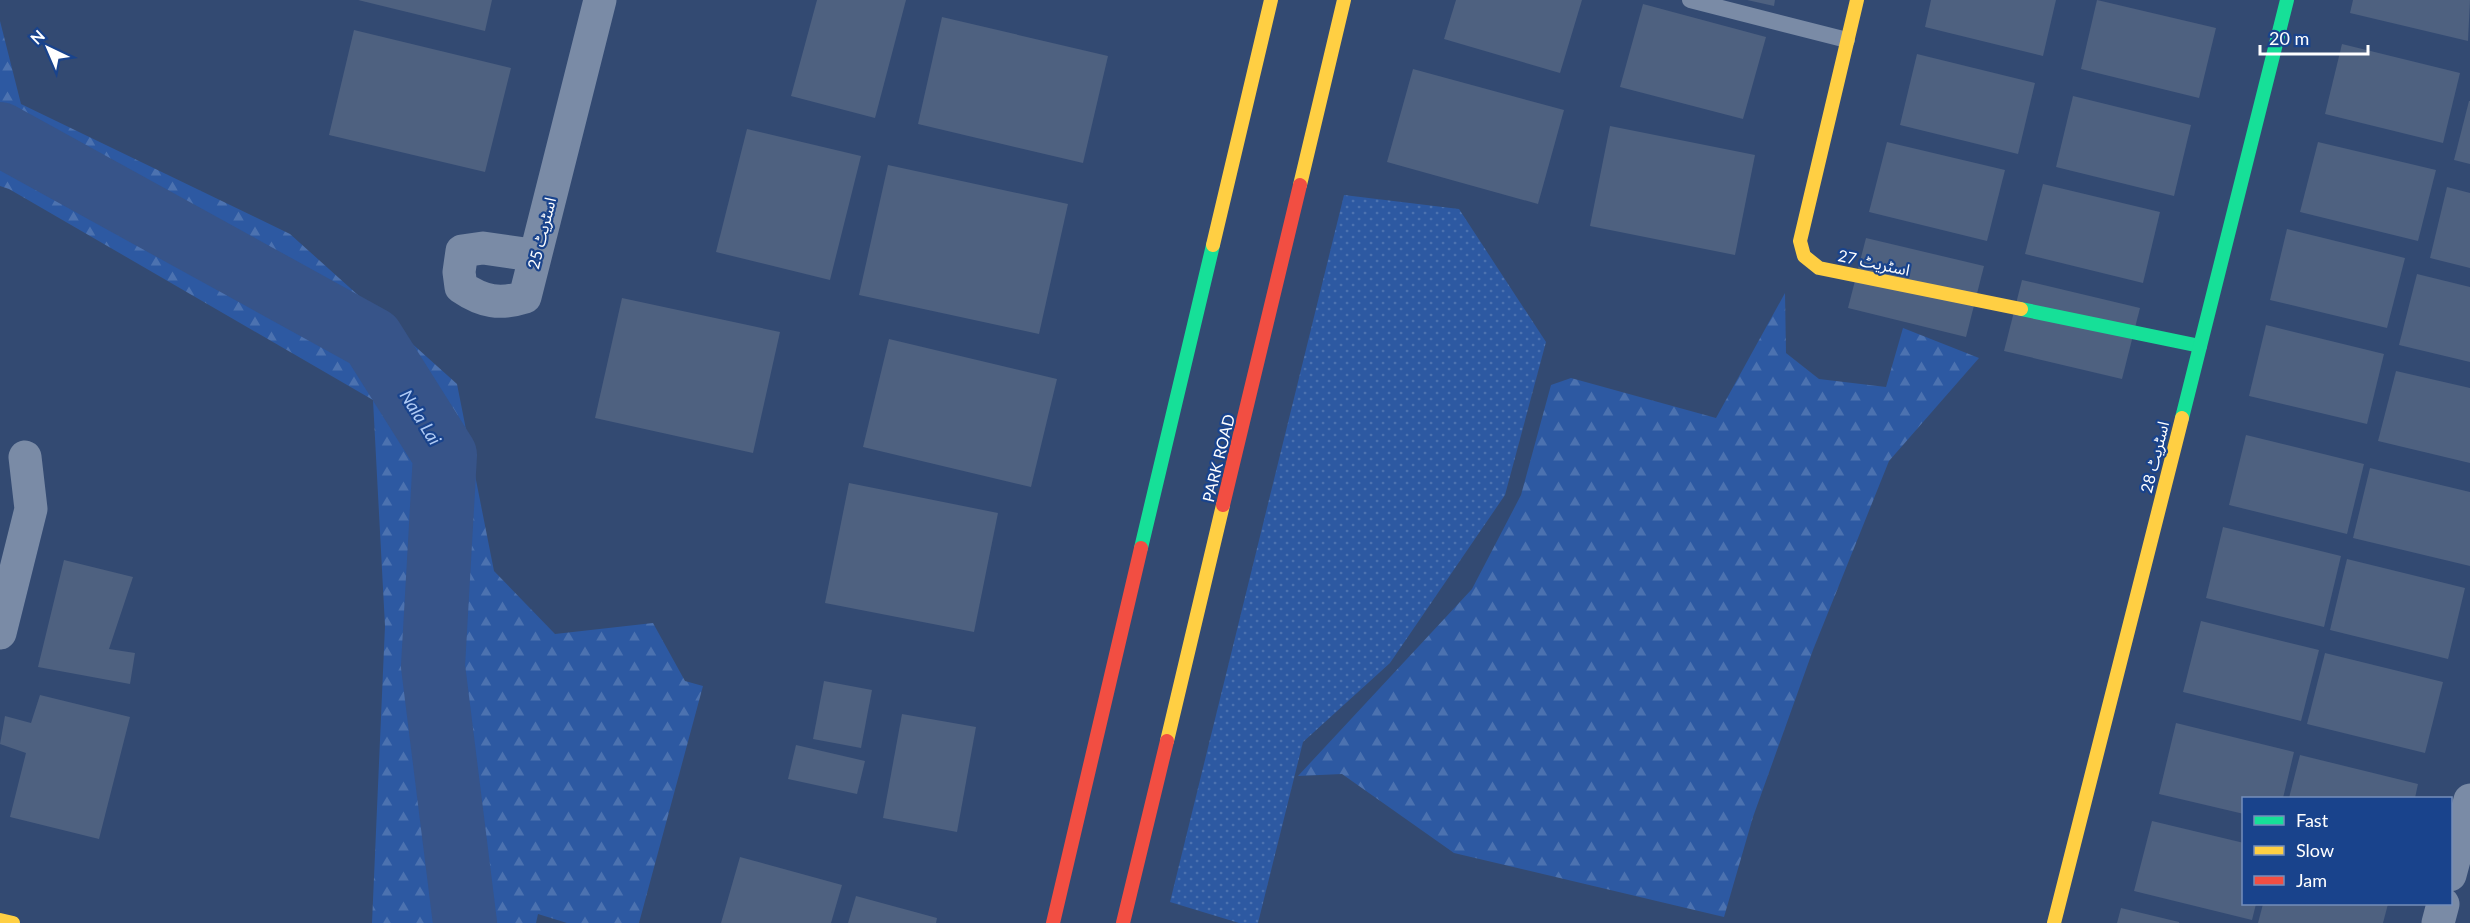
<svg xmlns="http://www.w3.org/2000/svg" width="2470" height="923" font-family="Lato,'Noto Sans Arabic',sans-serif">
	<defs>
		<pattern id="grass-dots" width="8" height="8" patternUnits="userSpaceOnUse" patternTransform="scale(1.5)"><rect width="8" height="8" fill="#2d59a2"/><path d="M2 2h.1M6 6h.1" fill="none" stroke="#4c72b0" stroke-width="1.8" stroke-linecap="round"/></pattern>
		<pattern id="forest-firs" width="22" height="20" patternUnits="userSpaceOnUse" patternTransform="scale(1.5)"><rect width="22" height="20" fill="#2d59a2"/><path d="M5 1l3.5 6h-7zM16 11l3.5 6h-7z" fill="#4c72b0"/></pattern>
	</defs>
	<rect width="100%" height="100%" fill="#334a72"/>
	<!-- grass -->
	<path fill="url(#grass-dots)" d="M1344 195 1459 209 1546 342 1505 495 1390 663 1303 742 1258 923H1239L1170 902Z"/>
	<!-- forest -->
	<g fill="url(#forest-firs)">
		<path d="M0 21 21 104 290 234 457 384 494 571 555 634 653 623 685 681 703 686 639 923H567L538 914 536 923H372L385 626 373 400 9 189 0 186Z"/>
		<path d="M1785 293 1786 353 1819 379 1886 387 1903 328 1979 358 1889 461 1813 650 1753 817 1724 917 1454 853 1342 774 1298 776 1472 589 1521 495 1551 385 1571 378 1716 418Z"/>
	</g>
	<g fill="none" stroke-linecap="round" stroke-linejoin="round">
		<!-- river -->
		<path stroke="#375489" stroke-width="64" d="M0 134 372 339 445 455 433 666 465 923"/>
	</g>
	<!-- building -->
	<g fill="#4e6180">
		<path d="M358 0H492L485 31Z"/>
		<path d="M817 0H906L875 118 791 96Z"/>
		<path d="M1456 0H1582L1560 73 1444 39Z"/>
		<path d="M1747 0H1775L1774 6Z"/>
		<path d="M1931 0H2056L2043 56 1925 27Z"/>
		<path d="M2097 0 2216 28 2199 98 2081 69Z"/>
		<path d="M2353 0H2470L2468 41 2350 13Z"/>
		<path d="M1643 4 1766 37 1743 119 1620 87Z"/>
		<path d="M942 17 1108 56 1083 163 918 124Z"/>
		<path d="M354 30 511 68 485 172 329 135Z"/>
		<path d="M2342 44 2460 73 2443 143 2325 114Z"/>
		<path d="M1917 54 2035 83 2018 154 1900 125Z"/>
		<path d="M1413 69 1564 110 1538 204 1387 162Z"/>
		<path d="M2073 96 2191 125 2174 196 2056 167Z"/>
		<path d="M2469 101H2470V164L2454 160Z"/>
		<path d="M1610 126 1755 155 1735 255 1590 226Z"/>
		<path d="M747 129 861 156 830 280 716 252Z"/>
		<path d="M1887 142 2005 170 1987 241 1869 212Z"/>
		<path d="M2318 142 2436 170 2418 241 2300 212Z"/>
		<path d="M888 165 1068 204 1039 334 859 295Z"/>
		<path d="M2043 184 2160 212 2143 283 2025 254Z"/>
		<path d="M2447 187 2470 193V268L2430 258Z"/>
		<path d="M2287 229 2405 258 2387 328 2270 300Z"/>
		<path d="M1866 238 1984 266 1966 337 1848 308Z"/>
		<path d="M2417 274 2470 287V362L2399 345Z"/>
		<path d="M2022 280 2140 308 2122 379 2004 351Z"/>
		<path d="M622 298 780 332 753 453 595 418Z"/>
		<path d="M2266 325 2384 354 2367 424 2249 396Z"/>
		<path d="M889 339 1057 379 1031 487 863 447Z"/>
		<path d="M2396 371 2470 388V463L2378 441Z"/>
		<path d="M2246 435 2364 464 2347 534 2229 505Z"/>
		<path d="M2370 468 2470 492V566L2353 538Z"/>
		<path d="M849 483 998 513 974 632 825 603Z"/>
		<path d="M2223 527 2341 556 2324 627 2206 598Z"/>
		<path d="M2347 559 2465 588 2448 659 2330 630Z"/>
		<path d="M64 560 133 577 109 649 135 653 130 684 38 667Z"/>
		<path d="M2201 621 2319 650 2301 721 2183 692Z"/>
		<path d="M2325 653 2443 682 2425 753 2307 724Z"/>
		<path d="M824 681 872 690 861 748 813 739Z"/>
		<path d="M40 695 130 717 99 839 10 817 26 753 0 744 5 716 31 723Z"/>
		<path d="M902 714 976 727 957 832 883 818Z"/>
		<path d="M2176 723 2294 752 2283 798H2244V814L2159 794Z"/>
		<path d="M796 745 865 761 857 794 788 779Z"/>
		<path d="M2300 755 2418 784 2415 798H2289Z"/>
		<path d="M2152 821 2244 843V904H2256L2252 920 2134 891Z"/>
		<path d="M740 857 842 885 831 923H721Z"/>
		<path d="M856 896 937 918 936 923H848Z"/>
		<path d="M2263 904H2388L2383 923H2258Z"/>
		<path d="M2121 908 2179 922V923H2117Z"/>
	</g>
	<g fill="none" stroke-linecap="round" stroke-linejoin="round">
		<!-- lane -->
		<path stroke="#7a8ba6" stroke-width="16" d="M1690 0 1847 40"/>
		<!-- street -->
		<g stroke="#7a8ba6" stroke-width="33">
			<path d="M532 255 483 248 462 251 459 272 461 287C483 302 500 305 525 297L600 0"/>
			<path d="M0 633 31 509 25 457"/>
			<path d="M2450 875 2470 800"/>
			<path d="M2438 923 2443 904"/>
		</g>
		<!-- fast -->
		<g stroke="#16e098" stroke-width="14">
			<path d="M2021 309 2200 346"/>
			<path d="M2182 418 2287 0"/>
			<path d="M1141 548 1213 245"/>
		</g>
		<!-- slow -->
		<g stroke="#ffcf43" stroke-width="14">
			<path d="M1857 0 1800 241 1804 256 1819 268 2021 309"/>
			<path d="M1300 185 1344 0"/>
			<path d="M1213 245 1271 0"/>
			<path d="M1167 741 1223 505"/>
			<path d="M0 920 13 923"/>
			<path d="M2054 923 2182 418"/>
		</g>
		<!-- jam -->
		<g stroke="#f24e42" stroke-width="14">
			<path d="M1223 505 1300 185"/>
			<path d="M1053 923 1141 548"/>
			<path d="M1123 923 1167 741"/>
		</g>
	</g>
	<g text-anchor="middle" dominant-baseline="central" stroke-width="4.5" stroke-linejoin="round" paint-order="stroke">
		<!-- street labels -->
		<g font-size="16" fill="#fff" stroke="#19438c">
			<text transform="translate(541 233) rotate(-76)">اسٹریٹ 25</text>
			<text transform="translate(1874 262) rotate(12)">اسٹریٹ 27</text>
			<text transform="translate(2154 457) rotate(-76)">اسٹریٹ 28</text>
			<text transform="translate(1218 458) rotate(-76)">PARK ROAD</text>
		</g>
		<!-- water labels -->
		<g font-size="18" font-style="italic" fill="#b0cbf5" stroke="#19438c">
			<text transform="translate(421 417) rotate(58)">Nala Lai</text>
		</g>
	</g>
	<!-- legend -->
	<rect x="2242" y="797" width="210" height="108" fill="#19438c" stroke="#758eba" stroke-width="1.5"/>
	<rect x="2254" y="816" width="30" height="9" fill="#16e098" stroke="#758eba" stroke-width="1.5"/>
	<text x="2296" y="827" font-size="18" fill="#ffffff">Fast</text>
	<rect x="2254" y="846" width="30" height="9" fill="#ffcf43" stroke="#758eba" stroke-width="1.5"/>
	<text x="2296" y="857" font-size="18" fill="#ffffff">Slow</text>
	<rect x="2254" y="876" width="30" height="9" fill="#f24e42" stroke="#758eba" stroke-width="1.5"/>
	<text x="2296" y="887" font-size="18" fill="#ffffff">Jam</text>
	<!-- north arrow -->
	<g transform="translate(48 48) rotate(316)" stroke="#19438c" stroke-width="4.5" paint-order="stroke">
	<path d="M0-4.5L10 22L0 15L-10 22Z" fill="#ffffff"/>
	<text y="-9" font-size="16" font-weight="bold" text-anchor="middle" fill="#ffffff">N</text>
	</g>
	<!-- scale -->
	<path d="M2260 45v9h108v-9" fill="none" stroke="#ffffff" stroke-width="3"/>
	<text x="2269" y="45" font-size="18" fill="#ffffff" stroke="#19438c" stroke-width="4.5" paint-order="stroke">20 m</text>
</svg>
